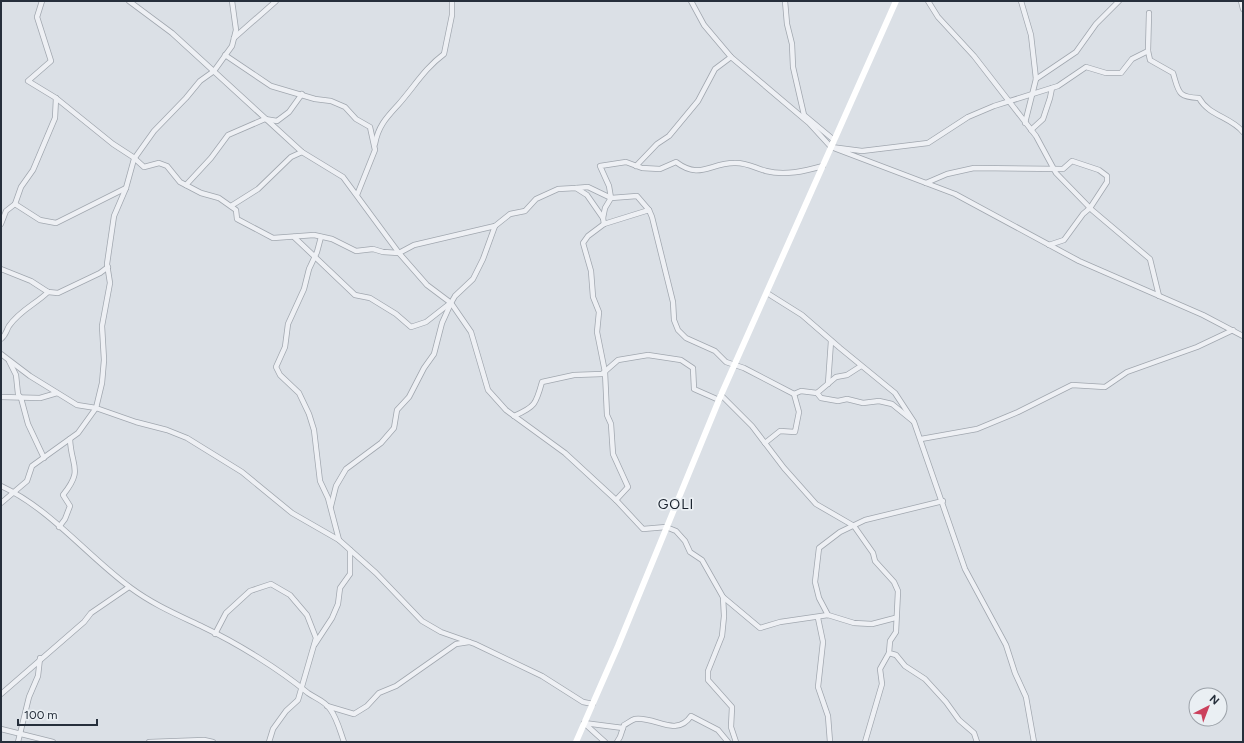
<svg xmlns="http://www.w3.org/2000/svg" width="1244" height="743" font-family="Figtree,sans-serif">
	<rect width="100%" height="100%" fill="#dbe0e6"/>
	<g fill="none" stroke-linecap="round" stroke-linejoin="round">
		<!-- street casing -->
		<g stroke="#a1a7af" stroke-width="6">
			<g id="street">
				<path d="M42 1 37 17 51 61 28 81 56 98 113 144 133 157 144 167 159 163 167 166 180 182 201 193 219 198 236 210 237 219 273 238 314 235 332 239 356 251 373 249 383 252 399 253 414 245 495 226 510 214 525 211 536 199 558 189 576 188 587 195 603 218 604 224 649 210 652 217 673 302 674 320 678 330 686 338 715 351 726 362 744 368 794 394 801 391 817 393 836 377 847 375 861 366"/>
				<path d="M129 1 172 33 302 152 343 177 399 253 427 285 451 303 471 332 488 390 506 410 565 453 616 500 643 529 666 527 676 531 685 541 690 552 702 560 723 597 724 616 722 636 708 671V680L732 707 731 727 736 742"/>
				<path d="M691 1 704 25 731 57 809 123 831 147"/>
				<path d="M785 1 787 24 792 44 793 67 804 115 834 140"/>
				<path d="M928 1 938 17 974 56 1036 136 1056 173 1092 210 1150 259 1159 296"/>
				<path d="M1021 1 1031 35 1036 79 1025 123"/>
				<path d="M1241 1 1243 9"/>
				<path d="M1149 13 1148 51 1132 59 1121 73H1106L1086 67 1058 86 994 106 968 117 928 143 862 151 831 147 955 194 1079 261 1203 315 1243 336"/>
				<path d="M234 38 276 1"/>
				<path d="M1148 51 1150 60 1173 73C1179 92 1177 97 1199 98 1209 116 1231 117 1243 132"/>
				<path d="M225 55 271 86 315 99 331 101 345 107 356 119 370 127 375 150 357 195"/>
				<path d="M1036 79 1076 52 1096 24 1119 1"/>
				<path d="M56 98 55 118 33 170 21 187 15 204 40 220 56 223 126 188"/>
				<path d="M1031 130 1043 119 1050 98 1052 88"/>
				<path d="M375 144C378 126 387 117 398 105 414 87 425 68 444 54L452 15V1"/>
				<path d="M636 166 657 144 669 136 698 101 715 69 731 57"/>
				<path d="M926 183 947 174 974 168 1063 169 1072 161 1099 170 1107 176V182L1090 208 1083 214 1064 240 1049 245"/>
				<path d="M186 185 211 158 228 135 265 119 277 121 289 112 302 94"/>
				<path d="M576 188 588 187 611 198 637 196 649 210"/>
				<path d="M231 206 258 189 291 157 302 152"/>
				<path d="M603 218 605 208 611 198 609 186 600 166 626 162 642 168 660 169 676 162C700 180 710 163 734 163 746 162 755 168 766 171 785 176 805 171 823 166"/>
				<path d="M1 224 6 211 15 204"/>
				<path d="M604 224 588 236 583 243 591 271 593 297 599 312 597 332 605 372 607 415 611 424 613 454 628 487 616 500"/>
				<path d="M294 237 355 295 370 298 396 314 411 327 426 322 449 304"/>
				<path d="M321 237 317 252 309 269 304 289 288 324 285 347 276 367 280 375 299 393 309 414 314 430 320 481 328 498 339 540 376 573 422 621 441 632 475 644 542 676 583 702 593 704"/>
				<path d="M1 269 31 281 48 292 58 293 100 273 108 267"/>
				<path d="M767 293 802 315 840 348 895 393 914 422 965 569 1006 645 1015 673 1026 697 1034 742"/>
				<path d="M1 339C6 335 6 331 9 326 20 310 36 304 48 292"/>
				<path d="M1 354 30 376 77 405 96 408 136 422 167 430 187 438 242 472 292 513 339 540"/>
				<path d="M9 361 16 375 18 394 21 398 28 424 44 458"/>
				<path d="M828 384 831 341"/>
				<path d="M817 393 821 398 838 401 847 399 863 403 879 401 892 404 913 421"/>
				<path d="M721 395 752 426 784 468 816 504 854 526 873 553 875 561 894 582 898 591 896 632 890 641 889 653 896 655 905 666 925 679 946 702 959 720 974 733 977 742"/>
				<path d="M1 397 40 398 57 393"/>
				<path d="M514 416C535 407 536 404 542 382L574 375 602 374 618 360 648 355 681 360 693 368 694 389 719 400"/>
				<path d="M921 439 977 429 1018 412 1072 385 1105 387 1127 372 1197 347 1233 330"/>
				<path d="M765 443 780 431 795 432 799 412 794 394"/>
				<path d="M1 486C51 509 87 556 131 588 154 605 178 615 203 627 237 643 279 669 308 693 315 698 325 701 330 709 337 718 340 731 344 742"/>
				<path d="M1 503 27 481 32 466 78 433 96 408 102 383 104 360 102 326 110 283 107 264 114 216 126 188 134 159 154 131 186 98 200 81 214 71 232 46 236 30 232 1"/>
				<path d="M331 506 336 486 346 469 381 443 394 428 397 410 409 397 424 368 434 354 442 323 451 303 455 296 473 279 483 259 495 226"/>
				<path d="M59 527 65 519 70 506 63 495C84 469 71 467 70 439"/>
				<path d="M723 597 760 628 780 622 828 615 854 623 872 624 895 618"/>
				<path d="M828 615 819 598 815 582 819 548 840 532 865 520 943 501"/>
				<path d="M818 618 823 642 818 687 828 716 830 742"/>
				<path d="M215 634 226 613 250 591 271 584 290 595 307 615 316 638 298 700 286 711 273 729 269 742"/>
				<path d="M315 644 332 618 338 604 340 588 350 574V550"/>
				<path d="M1 694 84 622 91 613 129 587"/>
				<path d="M327 706 354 714 367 706 379 693 396 686 456 644 469 642"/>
				<path d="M584 723 623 728"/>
				<path d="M584 723 605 742"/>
				<path d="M1 729 53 742"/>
				<path d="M18 742 29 697 38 676 40 658"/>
				<path d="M149 742 204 740 213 742"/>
				<path d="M617 742 620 737 624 725C627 724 631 720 635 719 655 716 676 738 691 716L718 730 728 742"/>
				<path d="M865 742 882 684 880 669 889 653"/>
			</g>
		</g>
		<!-- street -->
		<use href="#street" stroke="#eef0f4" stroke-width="4.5"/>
		<!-- secondary -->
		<path stroke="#fff" stroke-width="6" d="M576 742 618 646 721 395 896 1"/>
	</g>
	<g text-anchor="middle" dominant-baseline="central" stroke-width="3.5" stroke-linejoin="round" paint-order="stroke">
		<!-- quarter labels -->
		<g font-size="14" letter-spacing="1" fill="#18202c" stroke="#eaeff3">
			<text x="676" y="504">GOLI</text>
		</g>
	</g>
	<!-- border -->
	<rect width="1244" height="743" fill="none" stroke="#262f3b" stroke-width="4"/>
	<!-- north arrow -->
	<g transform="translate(1208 707) rotate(42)"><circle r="19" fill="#eaeff3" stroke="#9ca2a9"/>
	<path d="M0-3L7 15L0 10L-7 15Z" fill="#cb405c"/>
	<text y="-6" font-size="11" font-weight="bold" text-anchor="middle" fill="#262f3b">N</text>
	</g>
	<!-- scale -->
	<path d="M18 719v6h79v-6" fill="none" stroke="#262f3b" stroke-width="2"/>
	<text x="24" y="719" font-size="12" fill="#262f3b" stroke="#eaeff3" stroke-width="3" paint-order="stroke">100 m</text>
</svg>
